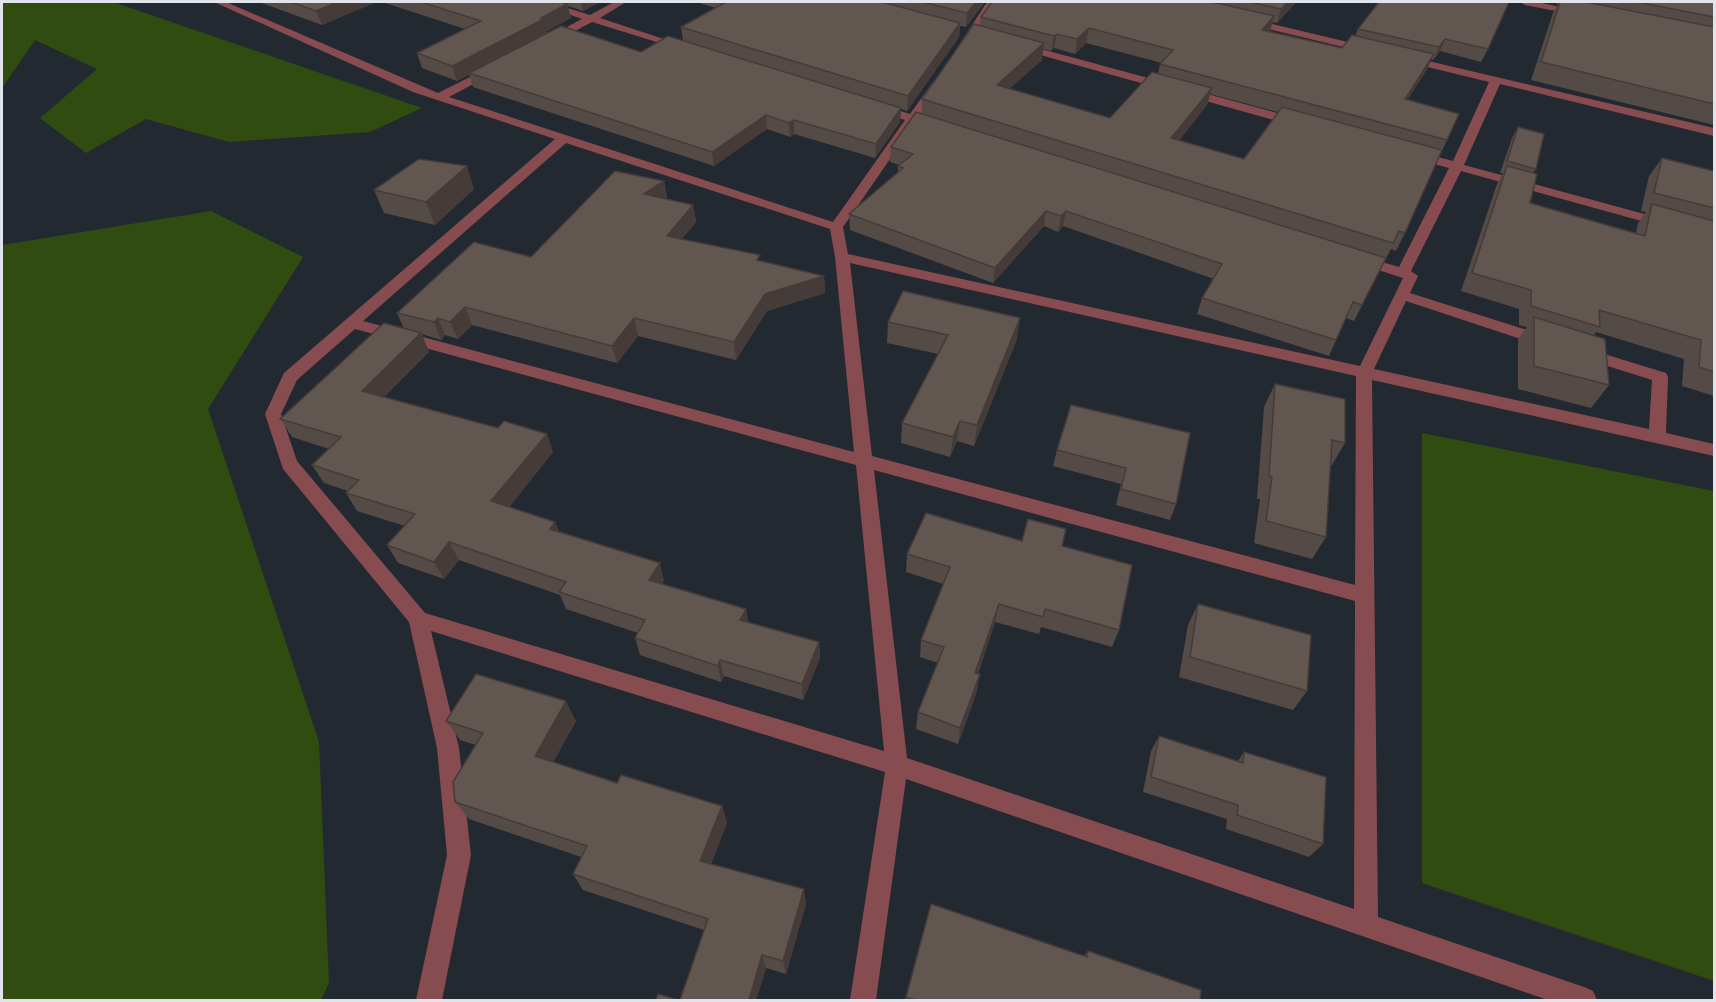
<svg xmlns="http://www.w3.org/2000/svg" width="1716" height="1002" font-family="'Archivo Narrow',sans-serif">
	<rect width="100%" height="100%" fill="#222931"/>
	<!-- green -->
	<g fill="#314c10">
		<path d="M2 2H113L422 108 370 132 229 142 146 119 86 153 40 118 97 69 35 40 2 88Z"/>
		<path d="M211 211 303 257 208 409 319 742 329 983 321 1000H2V245Z"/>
		<path d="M1422 433 1714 491V981L1422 883Z"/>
	</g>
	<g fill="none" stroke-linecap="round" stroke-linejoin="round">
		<!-- minor -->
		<g fill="#874c50" fill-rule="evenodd">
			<path d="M214 2H226L438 93 488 68H496V72L449 97 833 222 905 120 874 110V106L878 104 910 114 932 83H940L942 85 920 117 940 125 934 129 915 123 843 227 848 254 1360 366 1403 278 1353 262 1351 259 1358 255 1399 267 1449 168 1411 158 1409 155 1415 151 1453 161 1489 82 1403 61V57L1407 56 1714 128V136L1500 84 1464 165 1714 233V241L1461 171 1411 271 1418 276 1410 293 1549 337 1552 341 1544 346 1539 345 1406 301 1374 369 1649 429 1652 380 1579 357 1577 353 1579 349 1585 348 1666 373 1668 377 1666 433 1714 444V456L1372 380 1378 917 1584 987 1593 991 1597 1000H1548L906 779 876 1000H850L885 772 431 631 459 748 471 855 442 1000H416L447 855 437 748 409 622 283 469 265 414 284 373 555 139 413 92ZM566 143 830 229 835 257 854 452 363 321ZM850 263 1356 376 1355 585 872 456ZM355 329 856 465 884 751 425 613 297 461 281 414 297 380ZM874 470 1355 601 1354 909 907 758Z"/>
			<path d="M534 2H548L590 15 614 2H626L600 18 688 47 687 49H679L592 22 552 43H544V39L582 19Z"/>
			<path d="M987 2H997L968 47H960L959 45Z"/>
			<path d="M1520 2H1538L1586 13 1581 16 1525 5Z"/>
			<path d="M1247 18 1373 48 1374 50 1369 53 1243 23V19Z"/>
			<path d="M1019 43 1303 120 1305 123 1303 126H1295L1015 48V44Z"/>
		</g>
	</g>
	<!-- wall -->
	<g fill="#544a46" fill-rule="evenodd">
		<path d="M259 2H376L322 25Z"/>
		<path d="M382 2H600L583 11 568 6 571 18 547 31V33L641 52 683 41 681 27 716 8 696 2H985L966 27 960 26 959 37 907 111 901 109 900 122 875 158 794 134 790 137 767 129 714 166 473 87 469 74 457 81 422 68 417 53 465 29Z"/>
		<path d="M992 2H1296L1277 23 1273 22 1269 31 1342 48 1355 36 1358 29 1379 2 1488 49 1481 62 1440 51 1433 60 1431 59 1427 69 1407 100 1447 140 1405 233 1396 251 1391 249 1354 321 1346 318 1329 356 1197 314 1202 298 1214 279 1063 226 1058 232 1044 226 993 283 850 230 849 214 898 172V166L900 165 890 162 891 147 922 114V99L980 26 981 17ZM1086 43 1162 63 1160 64 1158 74 1110 118 1009 89 1042 60 1043 49 1051 51 1054 48 1075 54ZM1210 94 1278 112 1244 159 1179 140 1207 105Z"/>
		<path d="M1557 2H1714V125L1531 80 1553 13 1558 4H1556Z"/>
		<path d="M1518 127 1536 169 1533 173 1530 203 1636 233 1638 223 1646 212 1641 211 1649 176 1662 158 1714 171V396L1682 386 1684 359 1596 332 1594 335 1609 385 1591 408 1518 389V339L1527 327 1519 325V309L1461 291 1497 184 1503 173H1500L1512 138Z"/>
		<path d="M664 181 667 198 665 199 693 205 696 222 682 239 761 261 824 276 825 293 767 311 736 360 638 336 617 363 472 325 458 339 445 335 441 340 422 334 429 352 384 397 498 428 547 434 553 452 509 507 555 522 559 532 664 580 662 584 748 623 819 642 820 658 803 700 724 676 721 682 640 655 635 638 638 633 566 609 560 595 459 560 444 579 398 563 387 545 405 526 357 511 346 493 348 491 324 483 312 465 329 449 292 437 280 419 404 329 397 313 531 257Z"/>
		<path d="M474 189 435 225 384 213 374 190Z"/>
		<path d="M888 322 1017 339 974 446 957 441 950 457 901 443 902 423 938 354 887 343Z"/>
		<path d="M1275 384 1345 443 1332 465H1330L1326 537 1312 559 1254 543 1260 499H1257L1264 407Z"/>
		<path d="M1071 405 1176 504 1170 520 1116 505 1121 484 1053 466 1057 450Z"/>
		<path d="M1022 541 1062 546 1119 630 1112 647 1041 627 1039 634 995 622 978 674 977 691 958 744 916 729 918 712 938 663 920 657 921 640 943 584 906 572 907 554Z"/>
		<path d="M1198 604 1307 691 1293 710 1179 677 1188 625Z"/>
		<path d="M446 721H576L553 762 617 783 722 806 727 823 711 864 806 904 786 974 766 968 756 1000H680L704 930 583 890 573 874 581 857 469 819 455 802 476 745 460 740Z"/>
		<path d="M1159 736 1238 761 1244 752 1323 844 1309 857 1226 829 1227 819 1143 792 1151 751Z"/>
		<path d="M1088 951 1200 1000H905L906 997 1084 956Z"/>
	</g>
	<!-- shaded-wall -->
	<g fill="#453c39">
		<path d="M337 2H376L322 25 316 11Z"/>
		<path d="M581 2H600L583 11Z"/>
		<path d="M976 2H985L966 27 967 13Z"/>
		<path d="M1288 2H1296L1277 23 1281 9Z"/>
		<path d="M567 4 571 18 547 31 548 34 457 81 452 66Z"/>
		<path d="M1274 16 1270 31 1257 44 1262 30Z"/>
		<path d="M960 23 959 37 907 111 908 96Z"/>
		<path d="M1089 28 1086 43 1075 54 1077 39Z"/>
		<path d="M1057 34 1054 48 1051 51 1054 36Z"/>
		<path d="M1445 39 1440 51 1433 60 1439 47Z"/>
		<path d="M1044 43 1042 60 995 102 997 85Z"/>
		<path d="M1434 54 1427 69 1398 115 1405 99Z"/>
		<path d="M1212 88 1207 105 1167 156 1171 138Z"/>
		<path d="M901 108 900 122 875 158 876 144Z"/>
		<path d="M766 115 767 129 714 166 712 152Z"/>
		<path d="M794 120V134L790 137 789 123Z"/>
		<path d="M467 166 474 189 435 225 426 202Z"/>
		<path d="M664 181 667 198 647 211 644 194Z"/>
		<path d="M693 205 696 222 670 253 667 236Z"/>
		<path d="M1046 211 1044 226 993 283 995 268Z"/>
		<path d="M1066 211 1063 226 1058 232 1061 216Z"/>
		<path d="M824 276 825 293 767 311 736 360 734 342 765 294Z"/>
		<path d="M465 307 472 325 458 339 450 322Z"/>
		<path d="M438 318 445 335 441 340 434 322Z"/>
		<path d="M634 318 638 336 617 363 612 346Z"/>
		<path d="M1020 318 1017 339 974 446 977 425Z"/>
		<path d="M421 333 429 352 372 409 362 391Z"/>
		<path d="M960 421 957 441 950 457 953 437Z"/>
		<path d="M547 434 553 452 500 519 491 501Z"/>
		<path d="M555 522 562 540 550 529Z"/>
		<path d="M449 542 459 560 444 579 434 562Z"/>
		<path d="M660 563 664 580 654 597 649 580Z"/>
		<path d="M999 604 995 622 972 690 975 673Z"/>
		<path d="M746 609 749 626 740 620Z"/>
		<path d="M819 642 820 658 803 700 802 684Z"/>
		<path d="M720 660 724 676 721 682 718 666Z"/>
		<path d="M980 674 977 691 958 744 960 728Z"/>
		<path d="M566 701 576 721 546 775 535 756Z"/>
		<path d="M722 806 727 823 706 876 700 861Z"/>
		<path d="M804 889 806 904 786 974 783 961Z"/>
		<path d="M762 955 766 968 756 1000H749Z"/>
	</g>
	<!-- building -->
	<g fill="#625651" stroke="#453c39" stroke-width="1.5">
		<path d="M291 2H337L316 11Z"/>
		<path d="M421 2H561L567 4 541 18 544 19 452 66 417 53 481 21Z"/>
		<path d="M726 2H882L960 23 908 96 681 27Z"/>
		<path d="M923 2H976L967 13Z"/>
		<path d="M992 2H1212L1274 16 1262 30 1342 48 1352 35 1434 54 1405 99 1459 114 1447 140 1160 64 1173 50 1089 28 1077 39 1057 34 1054 36 981 17Z"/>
		<path d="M1250 2H1288L1281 9Z"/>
		<path d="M1379 2H1509L1488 49 1445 39 1439 47 1358 29Z"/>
		<path d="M1560 2H1586L1714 27V104L1541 62Z"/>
		<path d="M1637 2H1714V17Z"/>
		<path d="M974 24 1044 43 997 85 1110 118 1152 72 1212 88 1171 138 1244 159 1282 107 1442 150 1405 233 1399 231 1393 243 922 99Z"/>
		<path d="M561 26 641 52 668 36 901 108 876 144 794 120 789 123 766 115 712 152 469 73Z"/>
		<path d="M916 112 1386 258 1362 305 1353 302 1336 340 1202 298 1222 264 1066 211 1061 216 1046 211 995 268 849 214 903 168 898 166 913 154 891 147Z"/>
		<path d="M1518 127 1544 134 1536 169 1507 161Z"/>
		<path d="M1662 158 1714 171V208L1654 193Z"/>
		<path d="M419 159 467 166 426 202 374 190Z"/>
		<path d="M1507 166 1537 174 1530 203 1645 236 1652 204 1714 221V372L1699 367 1701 340 1599 310 1600 327 1531 306V290L1472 273Z"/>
		<path d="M615 171 664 181 644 194 693 205 667 236 760 255 757 260 824 276 765 294 734 342 634 318 612 346 465 307 450 322 438 318 434 322 397 313 474 242 531 257Z"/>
		<path d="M903 291 1020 318 977 425 960 421 953 437 902 423 948 335 888 322Z"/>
		<path d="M1534 317 1605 339 1609 385 1534 366Z"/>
		<path d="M384 323 421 333 362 391 498 428 504 421 547 434 491 501 555 522 550 529 660 563 649 580 746 609 740 620 819 642 802 684 720 660 718 666 635 638 645 620 559 592 566 582 449 542 434 562 387 545 415 514 346 493 359 480 312 465 341 437 280 419Z"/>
		<path d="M1275 384 1345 399V443L1332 440 1326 537 1266 521 1272 477 1269 476Z"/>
		<path d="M1071 405 1190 433 1176 504 1121 489 1126 468 1057 450Z"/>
		<path d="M926 513 1022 541 1028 519 1066 529 1062 546 1132 565 1119 630 1045 609 1043 617 999 604 975 673 980 674 960 728 918 712 944 647 921 640 950 567 907 554Z"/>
		<path d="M1198 604 1311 635 1307 691 1190 657Z"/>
		<path d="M476 674 566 701 535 756 617 783 621 775 722 806 700 861 804 889 783 961 762 955 749 1000H680L708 919 573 874 587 846 455 802 453 782 483 733 446 721Z"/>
		<path d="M1159 736 1243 763 1244 752 1326 777 1323 844 1237 815 1238 805 1151 777Z"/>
		<path d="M931 904 1087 957 1088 951 1201 990 1200 1000H916L906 997Z"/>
		<path d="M658 994 678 1000H656Z"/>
	</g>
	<!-- border -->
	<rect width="1716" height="1002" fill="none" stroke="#e1e5eb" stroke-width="6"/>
</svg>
